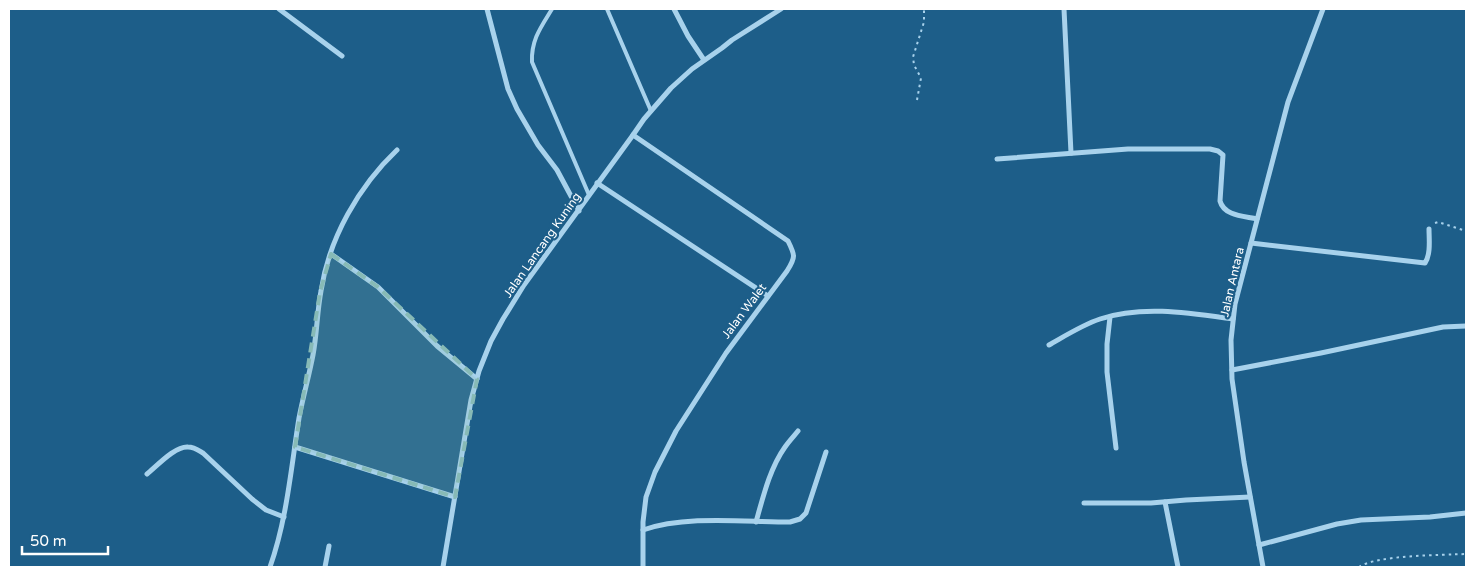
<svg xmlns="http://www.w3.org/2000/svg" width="1475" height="576" font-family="'Varela Round',sans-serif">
	<rect width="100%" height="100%" fill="#1d5e89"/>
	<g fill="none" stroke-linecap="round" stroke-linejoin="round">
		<!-- path -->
		<g stroke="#a8d2ec" stroke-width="2" stroke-dasharray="2.5 4" stroke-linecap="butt">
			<path d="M917 100 921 78 914 65 913 57 924 22V9"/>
			<path d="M1435 223 1438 222 1466 231"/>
			<path d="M1359 567C1376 555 1443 555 1466 554"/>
		</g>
		<!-- lane -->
		<g stroke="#a8d2ec" stroke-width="4">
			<path d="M552 9C541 27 531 40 532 62L589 195"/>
			<path d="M607 9 651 111"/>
		</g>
		<!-- street -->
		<g stroke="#a8d2ec" stroke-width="5">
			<path d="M279 9 342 56"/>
			<path d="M487 9 508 89 517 109 538 145 557 170 579 211"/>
			<path d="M674 9 688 36 704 60"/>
			<path d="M1064 9 1071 153"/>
			<path d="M633 135 788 241C795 255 796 257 787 271L726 353 676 431 655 472 646 497 643 522V567"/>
			<path d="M997 159 1128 149H1210L1218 151 1223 155 1220 201C1224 216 1244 216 1257 219"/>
			<path d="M597 183 768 296"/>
			<path d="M1251 243 1425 263C1431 254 1429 239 1429 229"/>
			<path d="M331 254 378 287 437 346 477 379"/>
			<path d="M1110 317 1107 344V372L1116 448"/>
			<path d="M1049 345C1065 336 1082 325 1100 319 1142 305 1190 313 1233 319"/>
			<path d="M1232 370 1321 353 1443 327 1466 326"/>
			<path d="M295 447 455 497"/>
			<path d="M147 474C157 466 175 446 188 447 194 447 198 450 203 453L252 499 266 510 284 517"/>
			<path d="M1165 502 1178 567"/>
			<path d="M1084 503H1151L1186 500 1250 497"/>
			<path d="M756 522C763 497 770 468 785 447 789 441 794 436 798 431"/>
			<path d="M643 530C686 515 744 522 790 522L800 519 806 513 826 452"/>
			<path d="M1259 545 1337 524 1361 520 1430 517 1466 513"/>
			<path d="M270 567C287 519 291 468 299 418 303 397 309 376 313 355 317 334 317 312 321 291 329 238 359 186 397 150"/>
			<path d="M325 567 329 546"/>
			<path d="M443 567 471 400 479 371 491 341 503 319 524 285 633 135 644 119 671 88 692 69 722 48 732 40 781 9"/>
			<path d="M1263 567 1244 462 1232 379 1231 340 1235 304 1288 102 1323 9"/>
		</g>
	</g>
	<!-- marked area -->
	<path fill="#87bab6" fill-opacity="0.2" stroke="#87bab6" stroke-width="4" stroke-dasharray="10 6" stroke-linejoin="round" d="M331 254 378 287 477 379 455 497 295 447 320 292Z"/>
	<g text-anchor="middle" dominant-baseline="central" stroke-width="4.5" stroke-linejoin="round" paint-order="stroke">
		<!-- street labels -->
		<g font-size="12" fill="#fff" stroke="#1d5e89">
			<text transform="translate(542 245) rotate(-55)">Jalan Lancang Kuning</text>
			<text transform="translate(1232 282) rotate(-77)">Jalan Antara</text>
			<text transform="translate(744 311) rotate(-53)">Jalan Walet</text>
		</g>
	</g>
	<!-- border -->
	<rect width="1475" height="576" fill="none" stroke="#ffffff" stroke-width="20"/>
	<!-- scale -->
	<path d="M22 546v8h86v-8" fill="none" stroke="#ffffff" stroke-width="2.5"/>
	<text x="30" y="546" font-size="15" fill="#ffffff" stroke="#1d5e89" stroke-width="4" paint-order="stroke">50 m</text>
</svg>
